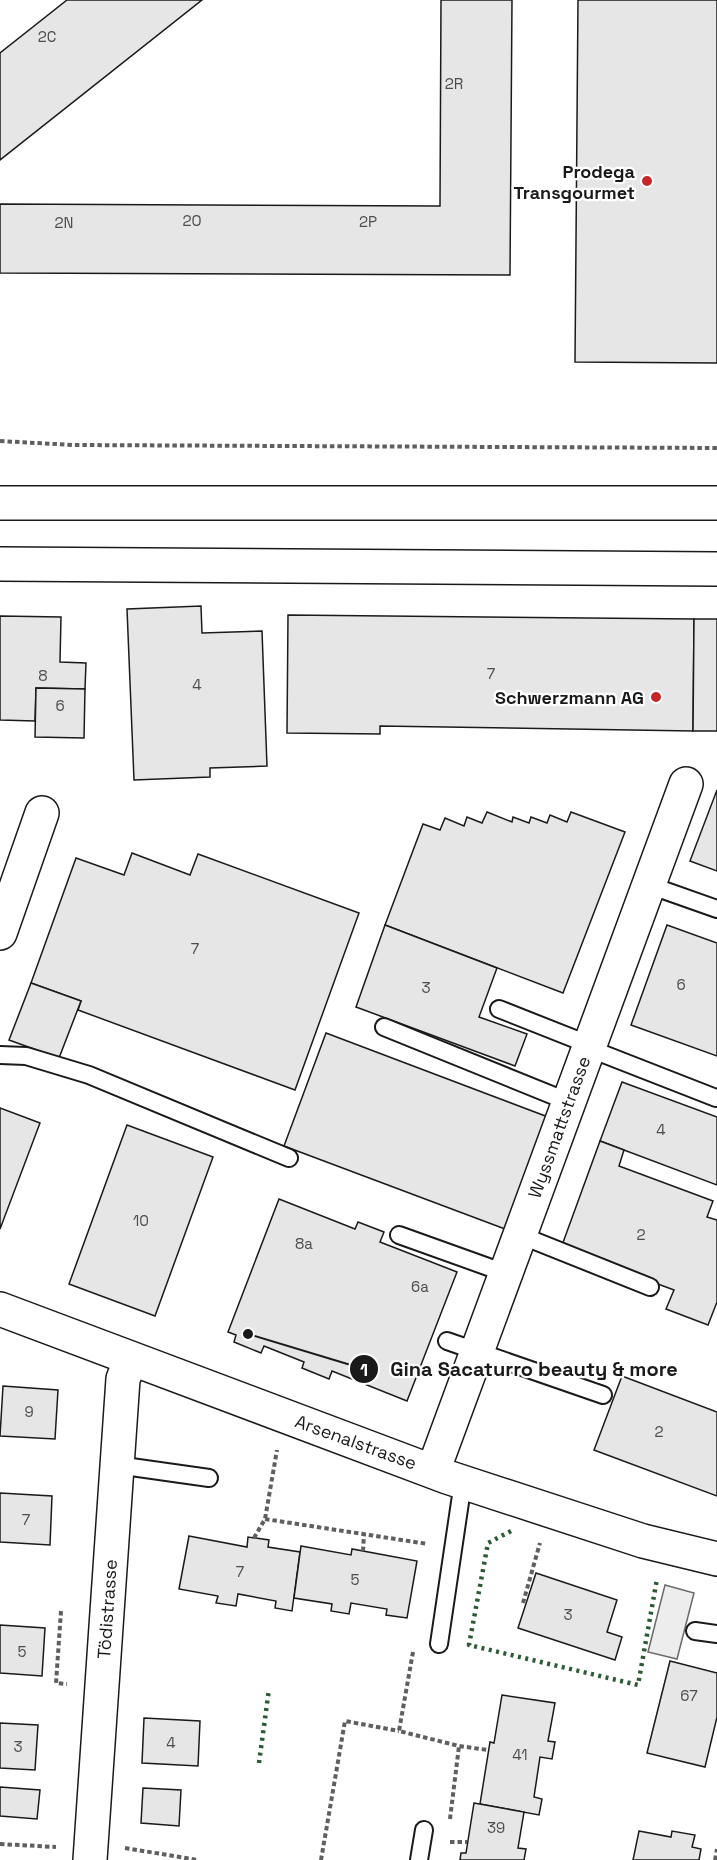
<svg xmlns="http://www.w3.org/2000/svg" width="717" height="1860" font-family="'Space Grotesk',sans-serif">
	<rect width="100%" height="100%" fill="#fff"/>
	<!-- built -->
	<path fill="#ededed" stroke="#6a6a6a" stroke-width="1.5" d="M665 1585 694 1593 677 1659 648 1652Z"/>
	<!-- building -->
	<g fill="#e6e6e6" stroke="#1a1a1a" stroke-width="1.5">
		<path d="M67 0H202L0 160V53Z"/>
		<path d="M441 0H512L510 275 0 273V204L440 206Z"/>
		<path d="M578 0H717V363L575 362Z"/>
		<path d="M201 606 202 633 262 631 267 766 210 768V777L134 780 127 609Z"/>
		<path d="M288 615 694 619 693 731 380 726V734L287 733Z"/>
		<path d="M0 616 61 617 60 662 86 663 85 689 36 688 35 721 0 720Z"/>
		<path d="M694 619H717V731H693Z"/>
		<path d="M36 688 85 689 84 738 35 737Z"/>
		<path d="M717 790V871L690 861Z"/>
		<path d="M487 812 512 822 513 817 529 823 531 817 547 823 550 815 567 822 571 812 625 832 563 993 385 925 423 824 440 830 445 818 464 826 467 817 482 823Z"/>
		<path d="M132 853 190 875 198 854 359 913 295 1090 78 1010 81 1001 31 983 76 858 124 875Z"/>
		<path d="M385 925 497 968 479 1017 527 1034 515 1066 356 1007Z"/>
		<path d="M667 925 717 943V1056L631 1025Z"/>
		<path d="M31 983 81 1001 59 1058 9 1040Z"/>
		<path d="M326 1033 548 1117 505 1229 284 1146Z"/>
		<path d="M622 1082 717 1117V1185L600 1141Z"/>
		<path d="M0 1108 40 1123 0 1229Z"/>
		<path d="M127 1125 213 1157 155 1316 69 1284Z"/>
		<path d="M600 1141 624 1150 619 1166 713 1201 707 1217 717 1220V1302L708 1325 666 1309 674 1290 561 1248Z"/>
		<path d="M279 1199 355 1229 358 1222 384 1232 380 1242 457 1272 407 1401 332 1371 329 1379 302 1368 304 1362 264 1346 261 1353 234 1342 236 1335 228 1332Z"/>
		<path d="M622 1376 717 1412V1496L594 1450Z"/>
		<path d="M3 1386 58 1390 55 1439 0 1436Z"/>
		<path d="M0 1493 52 1496 50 1545 0 1542Z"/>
		<path d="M189 1536 247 1547 248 1537 269 1540 268 1547 300 1552 292 1611 275 1608 276 1601 238 1594 236 1606 216 1603 218 1596 179 1589Z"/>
		<path d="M301 1546 351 1555 352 1549 417 1561 407 1618 386 1615 387 1609 351 1603 349 1614 331 1611 332 1604 294 1598Z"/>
		<path d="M536 1573 617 1600 607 1632 622 1637 615 1660 518 1628Z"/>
		<path d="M0 1625 45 1628 42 1676 0 1673Z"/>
		<path d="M670 1661 717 1673V1717L705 1767 647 1753Z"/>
		<path d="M502 1695 555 1703 548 1741 555 1742 552 1759 540 1757 534 1797 542 1799 539 1815 480 1804 490 1742 494 1743Z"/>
		<path d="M144 1718 200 1721 198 1766 142 1763Z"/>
		<path d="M0 1723 38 1725 35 1770 0 1768Z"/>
		<path d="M0 1787 40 1790 37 1819 0 1816Z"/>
		<path d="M143 1788 181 1790 179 1826 141 1823Z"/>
		<path d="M474 1803 524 1812 518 1848 526 1849 524 1860H460L461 1853H466Z"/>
		<path d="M639 1831 671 1837 672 1831 695 1835 692 1847 701 1849 699 1860H633Z"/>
	</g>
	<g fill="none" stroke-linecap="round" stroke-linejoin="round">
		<!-- service casing -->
		<g stroke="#1a1a1a" stroke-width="20">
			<g id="service">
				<path d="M649 885 717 909"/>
				<path d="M499 1009 590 1045"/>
				<path d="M384 1027 569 1102"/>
				<path d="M588 1048 716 1098"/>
				<path d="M0 1055 26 1056 89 1075 289 1158"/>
				<path d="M399 1235 505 1273"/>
				<path d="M520 1235 650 1287"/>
				<path d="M447 1341 603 1395"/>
				<path d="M117 1465 209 1478"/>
				<path d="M695 1631 717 1634"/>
				<path d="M439 1644 463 1482"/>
				<path d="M419 1860 424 1830"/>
			</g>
		</g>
		<!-- minor casing -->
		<g stroke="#1a1a1a" stroke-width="36">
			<g id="minor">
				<path d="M0 933 42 813"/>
				<path d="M0 1309 447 1477 643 1541 717 1559"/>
				<path d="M433 1471 686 784"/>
				<path d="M90 1860 123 1379 131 1359"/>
			</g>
		</g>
		<!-- motorway casing -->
		<g stroke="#1a1a1a" stroke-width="36">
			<g id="motorway">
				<path d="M0 503H717"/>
				<path d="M0 564 717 569"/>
			</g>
		</g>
		<!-- path -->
		<g stroke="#5f5f5f" stroke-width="4" stroke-dasharray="4.5 3" stroke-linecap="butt">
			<path d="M0 441 73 445 717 448"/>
			<path d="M265 1519 428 1544"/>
			<path d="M254 1538 265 1519 277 1450"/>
			<path d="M363 1551 364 1534"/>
			<path d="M523 1603 540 1543"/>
			<path d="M61 1611 56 1683 67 1684"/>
			<path d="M413 1652 399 1731 459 1746 488 1750"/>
			<path d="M450 1819 459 1746"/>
			<path d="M450 1842H467"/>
			<path d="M0 1844 56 1847"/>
			<path d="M125 1848 198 1860"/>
			<path d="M321 1860 345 1721 399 1731"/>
			<path d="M715 1860 717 1849"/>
		</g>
		<!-- service -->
		<use href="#service" stroke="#fff" stroke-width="16"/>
		<!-- minor -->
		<use href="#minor" stroke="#fff" stroke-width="33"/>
		<!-- motorway -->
		<use href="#motorway" stroke="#fff" stroke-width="33"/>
		<!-- hedge -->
		<g stroke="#2b5a34" stroke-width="4.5" stroke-dasharray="3 4.5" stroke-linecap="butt">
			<path d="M511 1531 488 1543 469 1645 638 1685 657 1579"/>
			<path d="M259 1763 269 1689"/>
		</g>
	</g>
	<!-- markers -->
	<g fill="#c62828" stroke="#fff" stroke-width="2">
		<circle cx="647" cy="181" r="6"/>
		<circle cx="656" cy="697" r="6"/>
	</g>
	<g text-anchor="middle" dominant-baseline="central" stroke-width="4.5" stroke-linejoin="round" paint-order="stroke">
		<!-- number labels -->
		<g font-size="15" fill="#4d4d4d">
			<text x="47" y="36">2C</text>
			<text x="454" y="83">2R</text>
			<text x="192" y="220">2O</text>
			<text x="368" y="221">2P</text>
			<text x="64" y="222">2N</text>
			<text x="491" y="673">7</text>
			<text x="43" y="675">8</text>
			<text x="197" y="684">4</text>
			<text x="60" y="705">6</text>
			<text x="195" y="948">7</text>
			<text x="681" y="984">6</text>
			<text x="426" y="987">3</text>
			<text x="661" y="1129">4</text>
			<text x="141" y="1220">10</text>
			<text x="641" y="1234">2</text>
			<text x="304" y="1243">8a</text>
			<text x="420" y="1286">6a</text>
			<text x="29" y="1411">9</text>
			<text x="659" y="1431">2</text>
			<text x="26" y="1519">7</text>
			<text x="240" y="1571">7</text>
			<text x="355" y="1579">5</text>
			<text x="568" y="1614">3</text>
			<text x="22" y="1651">5</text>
			<text x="689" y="1695">67</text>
			<text x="171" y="1742">4</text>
			<text x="18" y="1746">3</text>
			<text x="520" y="1754">41</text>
			<text x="496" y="1827">39</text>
		</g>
		<!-- poi labels -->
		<g font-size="18" font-weight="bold" fill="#1a1a1a" stroke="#fff" text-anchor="end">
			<text x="635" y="171">Prodega<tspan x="635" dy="21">Transgourmet</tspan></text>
			<text x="644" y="697">Schwerzmann AG</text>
		</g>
		<!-- street labels -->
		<g font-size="18" fill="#1a1a1a" stroke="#fff">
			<text transform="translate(559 1127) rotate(-70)">Wyssmattstrasse</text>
			<text transform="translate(356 1442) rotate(20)">Arsenalstrasse</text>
			<text transform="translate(107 1609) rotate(-86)">Tödistrasse</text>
		</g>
	</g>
	<!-- callouts -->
	<path fill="none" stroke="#1a1a1a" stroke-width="2" d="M248 1334L364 1369"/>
	<g fill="#1a1a1a" stroke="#fff" stroke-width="2">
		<circle cx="248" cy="1334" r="6"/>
		<circle cx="364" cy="1369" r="15"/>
	</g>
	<g font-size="18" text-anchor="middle" font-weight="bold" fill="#fff">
		<text x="364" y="1376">1</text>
	</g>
	<g font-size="20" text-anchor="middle" font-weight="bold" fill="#1a1a1a" stroke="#fff" stroke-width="4.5" stroke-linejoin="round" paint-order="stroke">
		<text x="534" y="1376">Gina Sacaturro beauty &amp; more</text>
	</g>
</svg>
